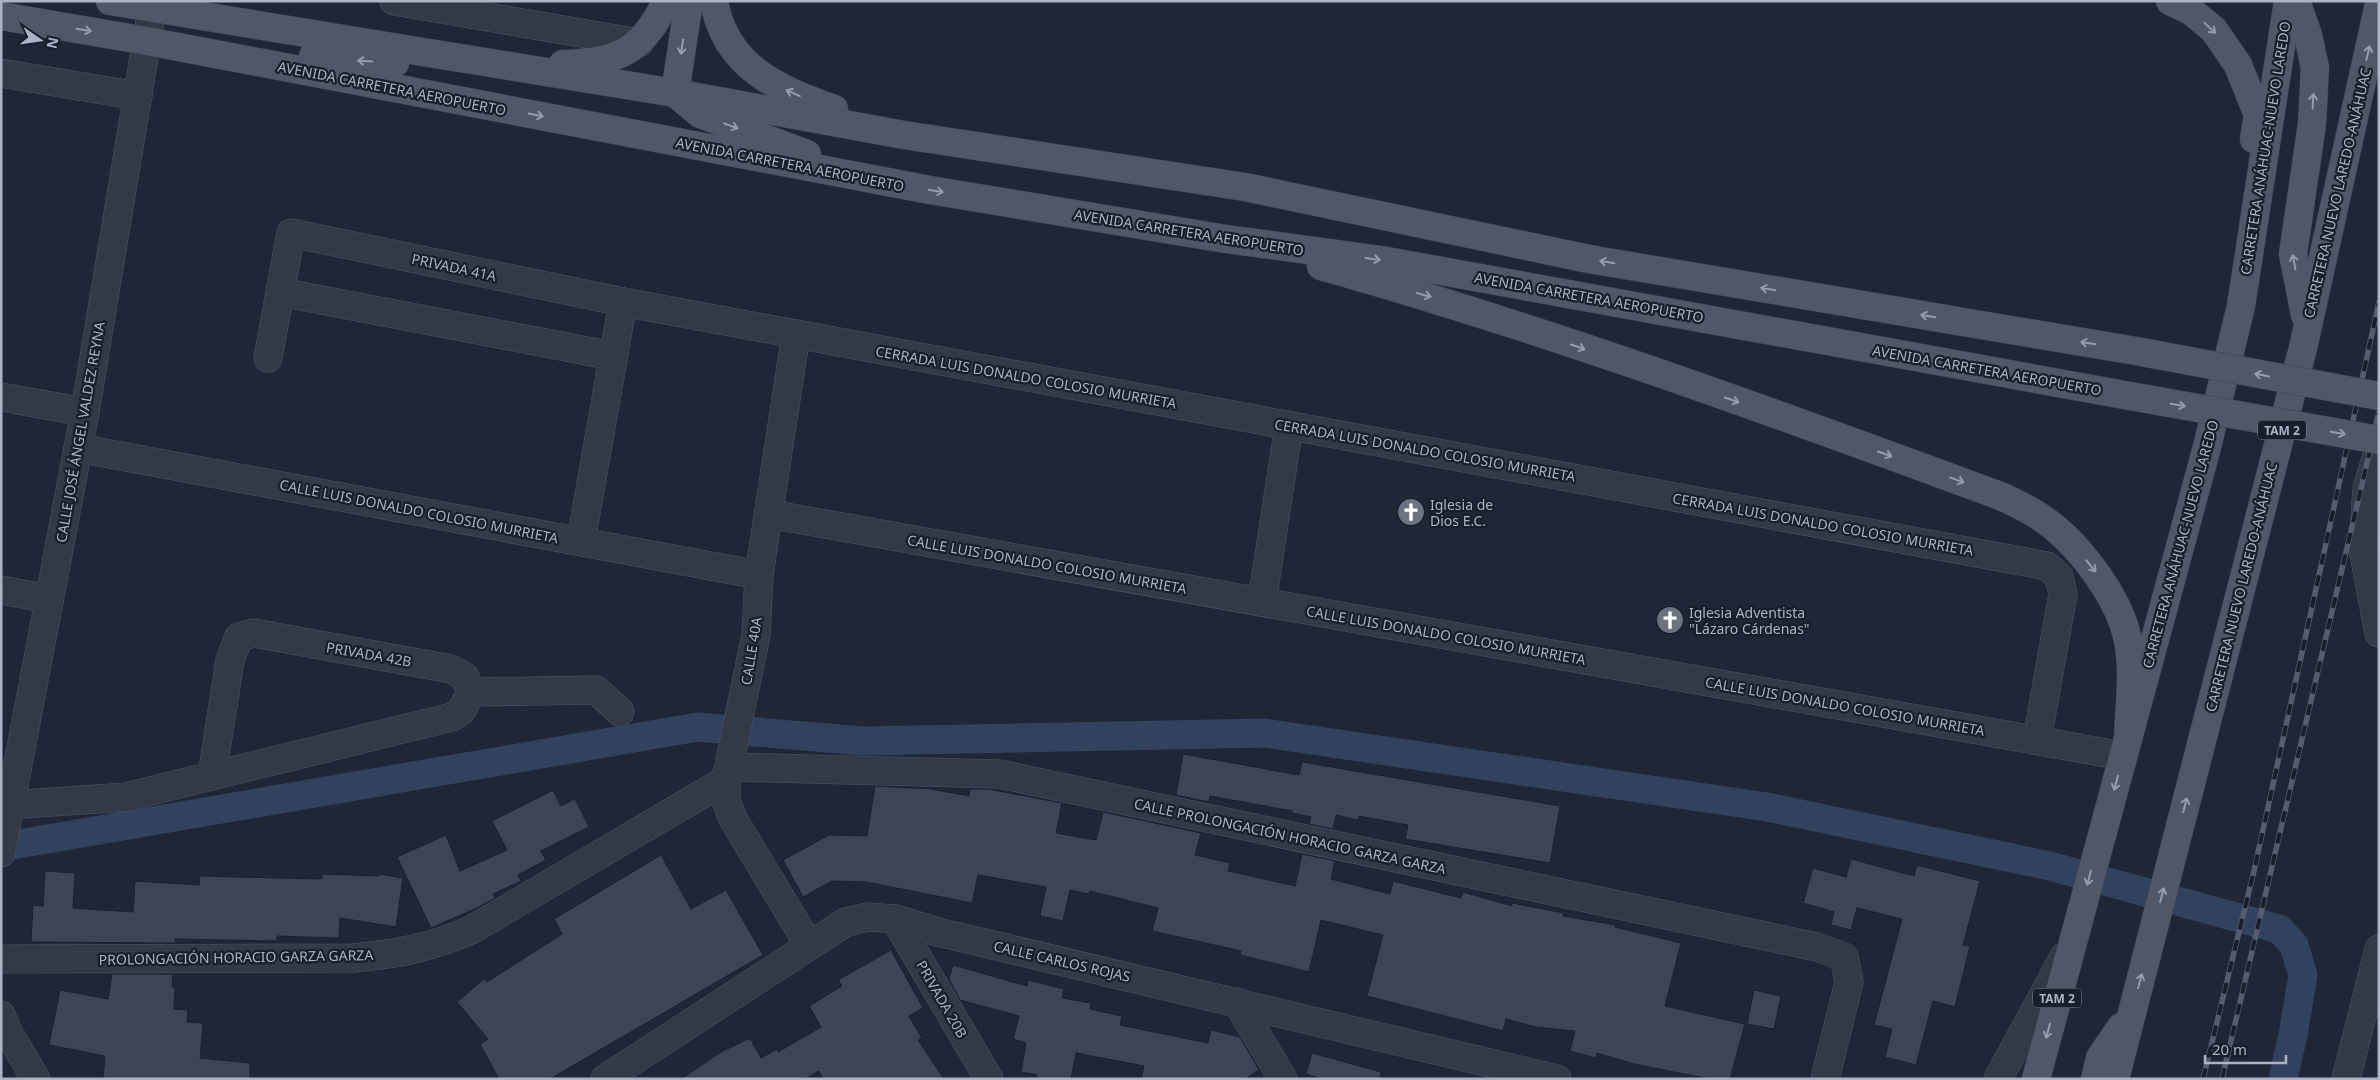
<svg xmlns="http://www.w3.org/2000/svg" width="2380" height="1080" font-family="'Noto Sans',sans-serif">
	<rect width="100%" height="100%" fill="#1f2736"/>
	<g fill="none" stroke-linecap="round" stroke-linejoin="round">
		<!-- canal -->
		<path stroke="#32415e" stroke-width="29" d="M1 847 698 727 863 741 1264 733 1767 807 2050 866 2279 929 2294 945 2303 975 2293 1035 2283 1079"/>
	</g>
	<!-- building -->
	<g fill="#3b4557" stroke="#1a202d">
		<path d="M1183 754 1299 775 1302 762 1560 806 1550 863 1405 839 1408 825 1359 816 1358 820 1336 815 1333 829 1309 824 1311 817 1292 813V811L1210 796 1209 802 1176 795Z"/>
		<path d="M875 786 931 789 969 796 970 789H988L1062 803 1056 833 1096 840 1103 812 1201 833 1195 855 1230 863 1228 871 1295 886 1302 854 1335 861 1331 879 1390 894 1393 881 1461 898 1463 892 1512 906V903L1564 913 1563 916 1616 925 1615 927 1681 943 1665 1006 1745 1024 1730 1079H1709L1634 1064 1597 1053 1596 1058 1570 1051 1575 1031 1535 1027 1506 1019 1503 1031 1367 996 1383 935 1321 920 1309 972 1240 955 1241 951 1152 931 1158 908 1090 891 1089 894 1070 890 1063 921 1040 916 1046 887 978 875 972 903 866 882 832 881 803 897 783 860 829 835 867 836Z"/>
		<path d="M553 790 561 806 575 799 589 827 541 851 546 860 518 875 521 881 493 894 495 898 477 908 431 928 397 857 446 835 460 871 507 850 492 821Z"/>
		<path d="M661 855 691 909 726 890 763 955 550 1079H499L480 1044 488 1039 457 1002 484 979 487 982 562 934 554 919Z"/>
		<path d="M1851 859 1914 876 1917 865 1980 881 1963 945 1970 946 1955 1007 1933 1001 1916 1065 1885 1057 1892 1029 1874 1025 1902 919 1857 908 1851 930 1831 925 1834 912 1803 903 1813 868 1846 877Z"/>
		<path d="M45 871 75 873 73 908 133 912 135 881 199 885 200 876 322 879V874L379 876V874L403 878 396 927 340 918 339 938 277 936V941L175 939V943L31 942 33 905 43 906Z"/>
		<path d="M891 950 923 1008 909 1016 922 1038 918 1040 944 1079H823L819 1071 805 1079H681L721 1052 750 1038 761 1058 777 1049 778 1052 821 1027 809 1006 842 986 838 980Z"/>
		<path d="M953 965 1027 986 1028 980 1064 989 1062 998 1091 1003 1090 1009 1122 1016 1120 1025 1208 1043 1211 1030 1240 1037 1259 1070 1245 1079H1141L1144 1066 1076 1053 1071 1079H1036L1037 1075 1021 1072 1026 1043 1013 1039 1019 1016 960 1000 949 979Z"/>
		<path d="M112 974H173L172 987H175L174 1009 188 1010 187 1022 203 1023 200 1058 250 1063V1079H103L105 1056 49 1045 60 990 108 999Z"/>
		<path d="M1754 990 1781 996 1774 1029 1747 1024Z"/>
		<path d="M1312 1053 1381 1072 1380 1079H1322L1306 1074Z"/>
	</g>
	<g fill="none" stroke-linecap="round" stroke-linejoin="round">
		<!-- minor casing -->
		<g stroke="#505665" stroke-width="29">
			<g id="minor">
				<path d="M394 1 639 43"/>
				<path d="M1 73 138 96"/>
				<path d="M280 292 613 356"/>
				<path d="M796 334 759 575 756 635 726 780V801L733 819 809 945"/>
				<path d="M268 358 291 233 623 302 2047 566 2059 577 2063 594 2037 740"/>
				<path d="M1 397 85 412"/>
				<path d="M78 448 759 575"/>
				<path d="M2379 449 2367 488 2363 549 2379 633"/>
				<path d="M769 514 2123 756"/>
				<path d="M581 541 623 302"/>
				<path d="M1 590 49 599"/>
				<path d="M1262 602 1289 425"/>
				<path d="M471 692 596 690 620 712"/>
				<path d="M729 767 999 774 1817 947 1844 957 1849 982 1825 1079"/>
				<path d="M212 776 230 660 239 637 254 633 451 669 465 677 471 692"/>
				<path d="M9 805 126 797 452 717 462 710 471 692"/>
				<path d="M895 919 989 1079"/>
				<path d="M1 959 352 958C398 954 429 948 471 930L726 780"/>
				<path d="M1237 1002 1283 1079"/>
				<path d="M605 1079 846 922 868 917 895 919 938 932 1557 1079"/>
				<path d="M1998 1079 2064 957"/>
				<path d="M2346 1079 2379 949"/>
			</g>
		</g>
		<!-- tertiary casing -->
		<g stroke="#505665" stroke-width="29">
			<g id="tertiary">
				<path d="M1 853 85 412 152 9"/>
				<path d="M1 1015 8 1032 36 1079"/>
			</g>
		</g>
		<!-- primary casing -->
		<g stroke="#3c4250" stroke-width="29">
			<g id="primary">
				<path d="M110 1 675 93 904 135 1245 187 1589 259 2136 351"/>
				<path d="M689 1 675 93 700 114 807 154"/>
				<path d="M714 1C725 67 778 89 834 109"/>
				<path d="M2170 1 2191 11 2214 30 2238 65 2258 115 2254 139"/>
				<path d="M2296 1 2308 35 2315 68 2312 124 2293 254 2305 315"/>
				<path d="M1 16 147 41 930 190 1226 239 1381 260 2130 396"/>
				<path d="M313 56 395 63"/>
				<path d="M563 64C616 63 644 51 666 1"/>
				<path d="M1321 266C1552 331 1778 414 2003 497 2015 503 2029 509 2040 517 2076 540 2117 594 2127 636 2135 669 2129 706 2128 739"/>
				<path d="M2036 1079 2207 447 2241 306 2288 1"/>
				<path d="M2095 1079 2100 1058 2121 1027"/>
				<path d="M2115 1079 2303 348 2379 4"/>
			</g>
		</g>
		<!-- minor -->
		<use href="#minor" stroke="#333947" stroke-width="28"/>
		<!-- tertiary -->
		<use href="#tertiary" stroke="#333947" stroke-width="28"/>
		<!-- primary -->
		<use href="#primary" stroke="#505867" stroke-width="28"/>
		<!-- rail casing -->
		<g stroke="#545d6e" stroke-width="5.5">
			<g id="rail">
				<path d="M2203 1079 2254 871 2379 302"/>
				<path d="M2222 1079 2379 412"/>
			</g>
		</g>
		<!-- rail -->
		<use href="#rail" stroke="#181e2b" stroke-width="4" stroke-dasharray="11" stroke-linecap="butt"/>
		<!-- primary-bridge casing -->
		<g stroke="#3c4250" stroke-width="29" stroke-linecap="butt">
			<g id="primary-bridge">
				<path d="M2136 351 2379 396"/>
				<path d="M2130 396 2379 440"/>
			</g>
		</g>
		<!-- primary-bridge -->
		<use href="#primary-bridge" stroke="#505867" stroke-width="28"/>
	</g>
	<!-- one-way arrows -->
	<defs><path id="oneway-shaft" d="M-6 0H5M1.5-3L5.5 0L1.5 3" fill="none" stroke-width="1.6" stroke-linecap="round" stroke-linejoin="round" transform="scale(1.25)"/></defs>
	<g stroke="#969cad">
		<use href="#oneway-shaft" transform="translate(2210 28) rotate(43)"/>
		<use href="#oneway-shaft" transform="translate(84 30) rotate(10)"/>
		<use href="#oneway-shaft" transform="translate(682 47) rotate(99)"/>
		<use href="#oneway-shaft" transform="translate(2368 53) rotate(-77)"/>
		<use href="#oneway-shaft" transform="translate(365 61) rotate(-176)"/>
		<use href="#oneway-shaft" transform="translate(793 93) rotate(-156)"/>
		<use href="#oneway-shaft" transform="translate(2313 101) rotate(-87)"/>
		<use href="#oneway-shaft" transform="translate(536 115) rotate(11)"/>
		<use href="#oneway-shaft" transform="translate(731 126) rotate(20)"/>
		<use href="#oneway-shaft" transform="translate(936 191) rotate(10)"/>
		<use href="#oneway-shaft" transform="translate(1373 259) rotate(8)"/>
		<use href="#oneway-shaft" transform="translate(1607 262) rotate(-170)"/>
		<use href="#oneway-shaft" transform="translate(2294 262) rotate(-101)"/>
		<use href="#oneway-shaft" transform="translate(1768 289) rotate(-170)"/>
		<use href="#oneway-shaft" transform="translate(1424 295) rotate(16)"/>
		<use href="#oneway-shaft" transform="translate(1928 316) rotate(-170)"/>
		<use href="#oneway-shaft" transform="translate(2088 343) rotate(-170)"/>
		<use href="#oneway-shaft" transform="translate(1578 347) rotate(19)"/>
		<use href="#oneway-shaft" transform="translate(2262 375) rotate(-169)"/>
		<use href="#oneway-shaft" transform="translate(1732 400) rotate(19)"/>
		<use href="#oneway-shaft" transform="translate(2178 405) rotate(10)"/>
		<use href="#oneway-shaft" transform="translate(2338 433) rotate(10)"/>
		<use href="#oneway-shaft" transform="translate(1885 454) rotate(19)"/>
		<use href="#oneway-shaft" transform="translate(1957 480) rotate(20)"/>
		<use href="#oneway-shaft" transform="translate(2091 566) rotate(50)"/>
		<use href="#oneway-shaft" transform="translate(2116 783) rotate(105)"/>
		<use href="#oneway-shaft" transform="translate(2185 805) rotate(-76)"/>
		<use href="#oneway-shaft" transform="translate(2089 878) rotate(105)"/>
		<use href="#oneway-shaft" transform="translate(2162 895) rotate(-76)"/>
		<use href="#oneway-shaft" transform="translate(2140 981) rotate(-75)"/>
		<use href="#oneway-shaft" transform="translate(2048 1031) rotate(105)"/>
	</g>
	<!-- icons -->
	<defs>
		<g id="church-disc" transform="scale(1.4375)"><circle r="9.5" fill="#6b7280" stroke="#181e2b"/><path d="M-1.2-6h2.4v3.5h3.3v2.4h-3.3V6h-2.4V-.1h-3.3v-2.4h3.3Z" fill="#fff"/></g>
	</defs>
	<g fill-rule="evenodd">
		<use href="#church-disc" x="1411" y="512"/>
		<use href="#church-disc" x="1670" y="620"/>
	</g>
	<g text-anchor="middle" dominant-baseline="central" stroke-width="4.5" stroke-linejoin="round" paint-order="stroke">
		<!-- shield labels -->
		<g fill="#181e2b" stroke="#808696" stroke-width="1">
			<rect x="2258" y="420.5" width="48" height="19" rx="4"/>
			<rect x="2033" y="988.5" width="48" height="19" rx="4"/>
		</g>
		<g font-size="12" font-weight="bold" fill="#adb3c4">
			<text x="2282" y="430">TAM 2</text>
			<text x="2057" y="998">TAM 2</text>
		</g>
		<!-- street labels -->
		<g font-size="14" fill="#adb3c4" stroke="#181e2b">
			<text transform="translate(392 88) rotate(11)">AVENIDA CARRETERA AEROPUERTO</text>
			<text transform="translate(2265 148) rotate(-81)">CARRETERA ANÁHUAC-NUEVO LAREDO</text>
			<text transform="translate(790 164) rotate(11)">AVENIDA CARRETERA AEROPUERTO</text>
			<text transform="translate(2337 193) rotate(-77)">CARRETERA NUEVO LAREDO-ANÁHUAC</text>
			<text transform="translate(1189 232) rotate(9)">AVENIDA CARRETERA AEROPUERTO</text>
			<text transform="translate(454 267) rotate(12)">PRIVADA 41A</text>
			<text transform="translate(1589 297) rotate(10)">AVENIDA CARRETERA AEROPUERTO</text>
			<text transform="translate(1987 370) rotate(10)">AVENIDA CARRETERA AEROPUERTO</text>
			<text transform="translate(1026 377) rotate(10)">CERRADA LUIS DONALDO COLOSIO MURRIETA</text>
			<text transform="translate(80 432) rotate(-80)">CALLE JOSÉ ÁNGEL VALDEZ REYNA</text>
			<text transform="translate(1425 450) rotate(10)">CERRADA LUIS DONALDO COLOSIO MURRIETA</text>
			<text transform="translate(419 511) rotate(11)">CALLE LUIS DONALDO COLOSIO MURRIETA</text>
			<text transform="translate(1823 524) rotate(10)">CERRADA LUIS DONALDO COLOSIO MURRIETA</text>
			<text transform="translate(2180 544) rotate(-75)">CARRETERA ANÁHUAC-NUEVO LAREDO</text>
			<text transform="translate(1047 564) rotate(10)">CALLE LUIS DONALDO COLOSIO MURRIETA</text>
			<text transform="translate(2241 587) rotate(-76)">CARRETERA NUEVO LAREDO-ANÁHUAC</text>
			<text transform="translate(1446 635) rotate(10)">CALLE LUIS DONALDO COLOSIO MURRIETA</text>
			<text transform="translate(751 651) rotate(-81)">CALLE 40A</text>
			<text transform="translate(369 654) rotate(10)">PRIVADA 42B</text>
			<text transform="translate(1845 706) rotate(10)">CALLE LUIS DONALDO COLOSIO MURRIETA</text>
			<text transform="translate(1290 836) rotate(12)">CALLE PROLONGACIÓN HORACIO GARZA GARZA</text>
			<text transform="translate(236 957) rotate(-1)">PROLONGACIÓN HORACIO GARZA GARZA</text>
			<text transform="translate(1062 961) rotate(13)">CALLE CARLOS ROJAS</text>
			<text transform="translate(942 999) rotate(60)">PRIVADA 20B</text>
		</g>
		<!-- poi labels -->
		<g font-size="14" fill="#adb3c4" stroke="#181e2b" text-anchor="start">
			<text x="1430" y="504">Iglesia de<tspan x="1430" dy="16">Dios E.C.</tspan></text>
			<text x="1689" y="612">Iglesia Adventista<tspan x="1689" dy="16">"Lázaro Cárdenas"</tspan></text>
		</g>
	</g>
	<!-- border -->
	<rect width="2380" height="1080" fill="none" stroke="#adb3c4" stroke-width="5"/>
	<!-- north arrow -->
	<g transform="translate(40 40) rotate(103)" stroke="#181e2b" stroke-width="4" paint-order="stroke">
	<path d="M0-4L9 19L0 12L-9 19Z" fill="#adb3c4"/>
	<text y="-8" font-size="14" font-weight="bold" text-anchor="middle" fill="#adb3c4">N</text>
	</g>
	<!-- scale -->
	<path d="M2205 1055v8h81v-8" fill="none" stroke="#adb3c4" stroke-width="2.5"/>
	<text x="2212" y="1055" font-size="15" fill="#adb3c4" stroke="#181e2b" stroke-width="4" paint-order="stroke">20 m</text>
</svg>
